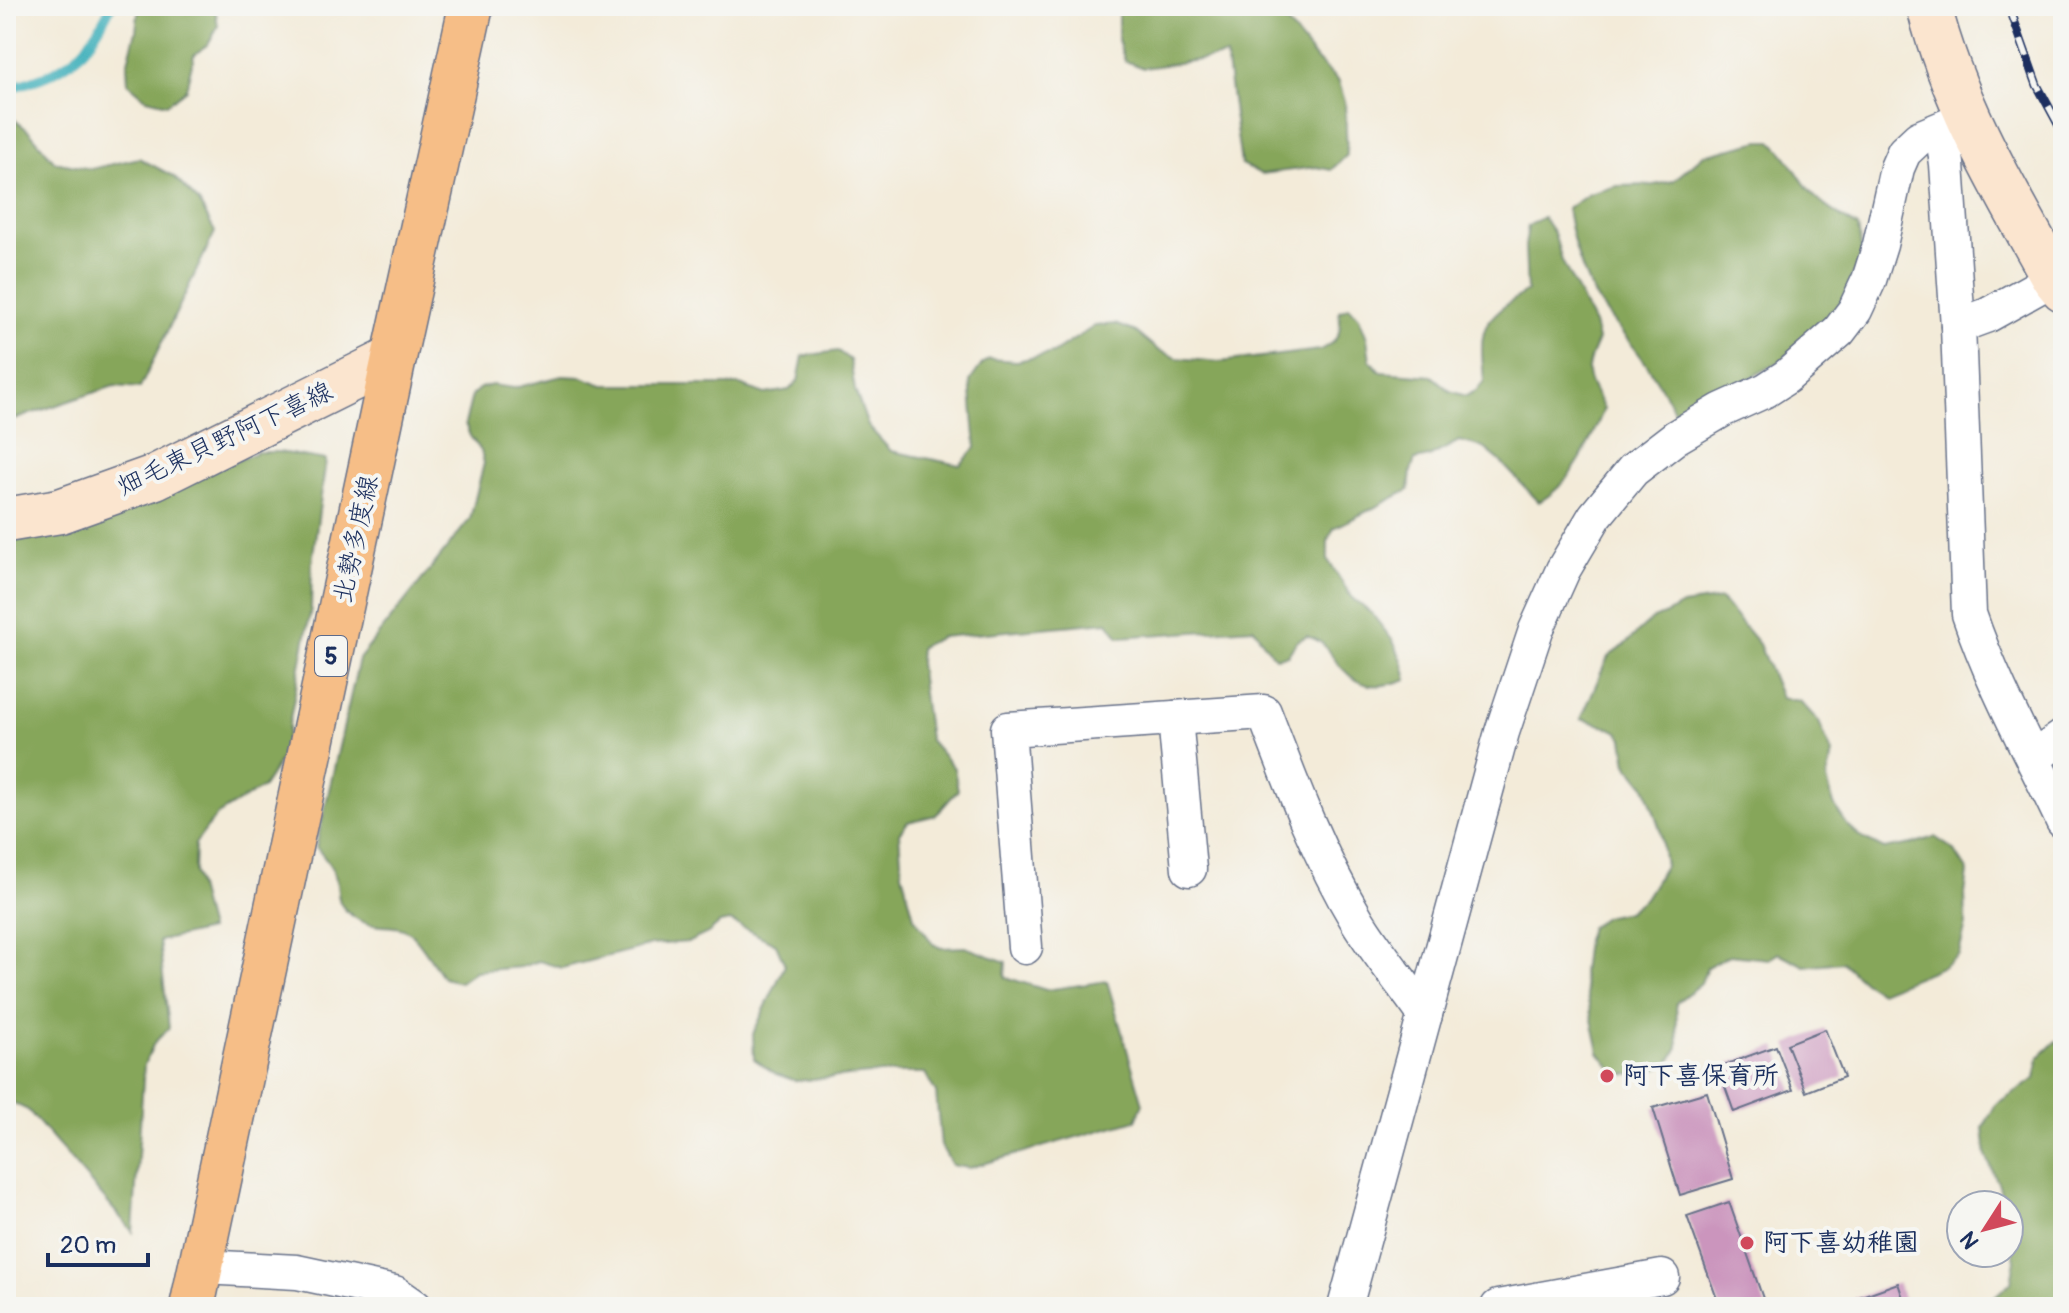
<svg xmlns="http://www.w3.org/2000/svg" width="2069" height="1313" font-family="Pangolin,'Klee One',sans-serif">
	<rect width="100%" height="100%" fill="#f6f6f2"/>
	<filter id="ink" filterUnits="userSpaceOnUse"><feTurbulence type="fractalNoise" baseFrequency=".0125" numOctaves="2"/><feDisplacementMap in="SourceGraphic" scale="16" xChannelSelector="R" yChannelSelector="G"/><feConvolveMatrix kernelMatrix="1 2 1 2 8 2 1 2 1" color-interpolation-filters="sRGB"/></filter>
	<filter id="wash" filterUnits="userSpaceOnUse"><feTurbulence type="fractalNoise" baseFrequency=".006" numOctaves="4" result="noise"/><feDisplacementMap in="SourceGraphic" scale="32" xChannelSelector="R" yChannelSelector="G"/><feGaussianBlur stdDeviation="1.8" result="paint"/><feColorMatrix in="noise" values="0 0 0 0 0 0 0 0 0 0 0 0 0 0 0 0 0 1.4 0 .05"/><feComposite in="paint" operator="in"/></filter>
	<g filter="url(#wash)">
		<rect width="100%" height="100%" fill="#f3ebd9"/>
		<!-- forest -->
		<g fill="#86a65a" stroke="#506a5c" stroke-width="2">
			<path d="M139 6H215L218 26 208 44 194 55 186 89 167 104 147 99 128 83 127 65 136 31Z"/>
			<path d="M1118 6H1270L1292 29 1317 60 1339 82 1345 102 1347 155 1331 170 1316 167 1261 174 1241 164 1226 56 1144 68 1125 61 1118 40Z"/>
			<path d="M6 113 29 131 55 162 91 169 139 158 173 176 199 202 215 232 140 388 114 386 6 422Z"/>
			<path d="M1760 141H1772C1789 157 1794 169 1807 187 1819 205 1840 216 1858 227L1862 254 1839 308 1781 361 1678 418C1667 397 1656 377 1642 358 1627 338 1610 320 1596 298 1580 270 1572 240 1567 209L1589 194 1617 186 1654 185 1673 181 1704 155Z"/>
			<path d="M1543 217 1554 233 1562 261 1594 324 1598 340C1581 375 1587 376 1604 409 1589 444 1573 483 1539 502L1499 460 1483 447 1459 441 1429 457 1415 460 1411 471 1409 490 1334 528 1328 540V560L1352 598 1372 614 1393 641 1402 660 1407 679C1374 691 1357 688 1335 660 1326 647 1323 641 1307 636L1297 641 1288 655 1275 657 1265 645 1254 628 1119 637 1108 622 941 637 920 647 919 663 929 739 954 768 958 790 936 815 908 822 899 833 902 873 914 917 933 944 941 948 965 947 1006 962 1005 977 1046 990 1107 981 1143 1104 1136 1120 969 1168 952 1165 941 1146 936 1093 925 1073H880L796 1081 776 1074 754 1059 753 1034 785 965 776 944 730 921 720 923 708 933 689 942 651 945 562 968 539 961 521 967 475 971 460 982 443 978C435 966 420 940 409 932 395 922 373 931 354 917 331 901 342 893 334 873 331 864 322 855 316 847L359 659 470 519 484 463 481 451 470 436 465 424 472 395 480 388 492 385 514 388 562 376 582 377 604 385H740L765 394 789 390 798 381 803 356 838 351 850 360 855 390 868 426 891 451 960 465 976 448 970 381 983 363 989 359 1017 361 1053 353 1095 326 1115 324 1136 332 1158 350 1177 358 1220 362 1320 350C1340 340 1342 332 1339 311L1349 307 1359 317 1367 338 1370 360 1381 372 1432 376 1450 391 1466 396 1476 391 1484 381C1479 326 1480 321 1527 291L1525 246 1528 226Z"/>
			<path d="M257 452H279L326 460 312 562 311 609 283 756 263 787 216 816 195 844 194 872 209 930 159 941 169 1028 154 1043 144 1065 133 1232 28 1110 13 1103H6V541L50 537 103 519Z"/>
			<path d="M1721 599 1759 644 1781 698 1800 701 1819 722 1832 753 1827 780 1834 805 1848 826 1860 837 1884 849 1912 844 1935 837 1954 850 1968 872 1965 894 1966 924 1959 954 1944 966 1880 992 1864 982 1842 962 1804 966 1779 953 1769 959 1729 955 1707 967 1701 983 1676 1003 1678 1047 1668 1065 1643 1075 1616 1074 1599 1052 1582 973 1586 940 1590 927 1604 917 1627 912 1645 898 1665 866 1660 829 1645 786 1627 764 1623 738 1617 731 1599 724 1581 719 1608 657 1623 646 1651 620 1666 614 1682 605Z"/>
			<path d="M2056 1041 2063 1044V1307H1980L1993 1298 2011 1282 2015 1260 2009 1232V1205H2003L1999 1185 1986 1156 1983 1128 1996 1104 2035 1079 2039 1057Z"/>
		</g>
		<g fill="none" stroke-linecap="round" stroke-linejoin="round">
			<!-- stream -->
			<path stroke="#42b1bc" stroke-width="10" d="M6 89C34 81 65 72 84 49 95 37 103 21 111 6"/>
		</g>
		<g id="blocks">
			<!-- building -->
			<g fill="#cb95bd">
				<path d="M1825 1029 1844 1077 1806 1092 1787 1044Z"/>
				<path d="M1776 1046 1793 1090 1734 1112 1718 1067Z"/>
				<path d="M1707 1092 1733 1179 1680 1195 1653 1108Z"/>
				<path d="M1729 1202 1766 1307H1720L1687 1216Z"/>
				<path d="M1898 1283 1906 1307H1831Z"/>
			</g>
		</g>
	</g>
	<g filter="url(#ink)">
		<use href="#blocks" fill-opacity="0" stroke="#677189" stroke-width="2"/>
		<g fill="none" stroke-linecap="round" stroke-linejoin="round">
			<!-- street casing -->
			<g stroke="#677189" stroke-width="37">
				<g id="street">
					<path d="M1942 129 1947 164 1958 326"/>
					<path d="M2054 278 1988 315 1958 326 1969 614C1993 685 2031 753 2063 821"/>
					<path d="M1175 718 1189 869"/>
					<path d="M2033 758 2063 737"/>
					<path d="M1025 947 1008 729 1264 712C1291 783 1318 855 1357 920 1377 953 1403 983 1425 1015"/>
					<path d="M202 1267 297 1272 395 1293 415 1307"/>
					<path d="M1345 1307 1502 732 1536 630 1563 570 1595 516 1633 470 1676 437 1722 410 1766 390 1786 377 1839 331 1855 310 1869 280 1880 245 1897 168 1904 152 1919 138 1969 117"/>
					<path d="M1498 1307 1662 1277"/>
				</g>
			</g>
			<!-- secondary casing -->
			<g stroke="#677189" stroke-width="47">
				<g id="secondary">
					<path d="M1929 6C1953 103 2005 191 2054 278L2063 289"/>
					<path d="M6 520 60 511 155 477 394 358"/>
				</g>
			</g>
			<!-- primary casing -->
			<g stroke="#677189" stroke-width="47">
				<path id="primary" d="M192 1307 394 358 471 6"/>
			</g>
			<!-- street -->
			<use href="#street" stroke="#fff" stroke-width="34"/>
			<!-- secondary -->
			<use href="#secondary" stroke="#fbe5cf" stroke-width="44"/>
			<!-- primary -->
			<use href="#primary" stroke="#f6be87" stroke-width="44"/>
			<!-- rail casing -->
			<g stroke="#1b2f5e" stroke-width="9">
				<path id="rail" d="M2009 6 2037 85 2063 133"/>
			</g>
			<!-- rail -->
			<use href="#rail" stroke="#f6f6f2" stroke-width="6" stroke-dasharray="18" stroke-linecap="butt"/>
		</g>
	</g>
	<!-- markers -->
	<g fill="#d1495b" stroke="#f6f6f2" stroke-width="3">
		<circle cx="1607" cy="1076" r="8"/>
		<circle cx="1747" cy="1243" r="8"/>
	</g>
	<g text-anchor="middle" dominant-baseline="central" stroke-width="8" stroke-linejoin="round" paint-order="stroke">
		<!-- shield labels -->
		<rect fill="#f6f6f2" stroke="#5d6b8a" stroke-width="2" x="315" y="636" width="32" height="40" rx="6"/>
		<g font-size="24" font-weight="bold" fill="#1b2f5e">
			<text x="331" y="656">5</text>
		</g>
		<!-- street labels -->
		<g font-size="26" fill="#1b2f5e" stroke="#f6f6f2">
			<text transform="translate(225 439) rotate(-25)">畑毛東貝野阿下喜線</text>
			<text transform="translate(356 539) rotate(-78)">北勢多度線</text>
		</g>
		<!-- poi labels -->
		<g font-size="26" font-weight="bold" fill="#1b2f5e" stroke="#f6f6f2" text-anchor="start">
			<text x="1623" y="1076">阿下喜保育所</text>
			<text x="1763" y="1243">阿下喜幼稚園</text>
		</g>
	</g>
	<!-- margin -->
	<rect width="2069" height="1313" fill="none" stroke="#f6f6f2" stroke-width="32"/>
	<!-- north arrow -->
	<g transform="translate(1985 1229) rotate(234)"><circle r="38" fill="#f6f6f2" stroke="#9ea6b7" stroke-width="2"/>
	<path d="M0-6L14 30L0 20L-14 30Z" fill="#d1495b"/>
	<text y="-12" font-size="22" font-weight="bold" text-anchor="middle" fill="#1b2f5e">N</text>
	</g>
	<!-- scale -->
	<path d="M48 1253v12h100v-12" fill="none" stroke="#1b2f5e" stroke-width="4"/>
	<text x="60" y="1253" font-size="24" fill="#1b2f5e" stroke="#f6f6f2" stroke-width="6" paint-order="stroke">20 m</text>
</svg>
